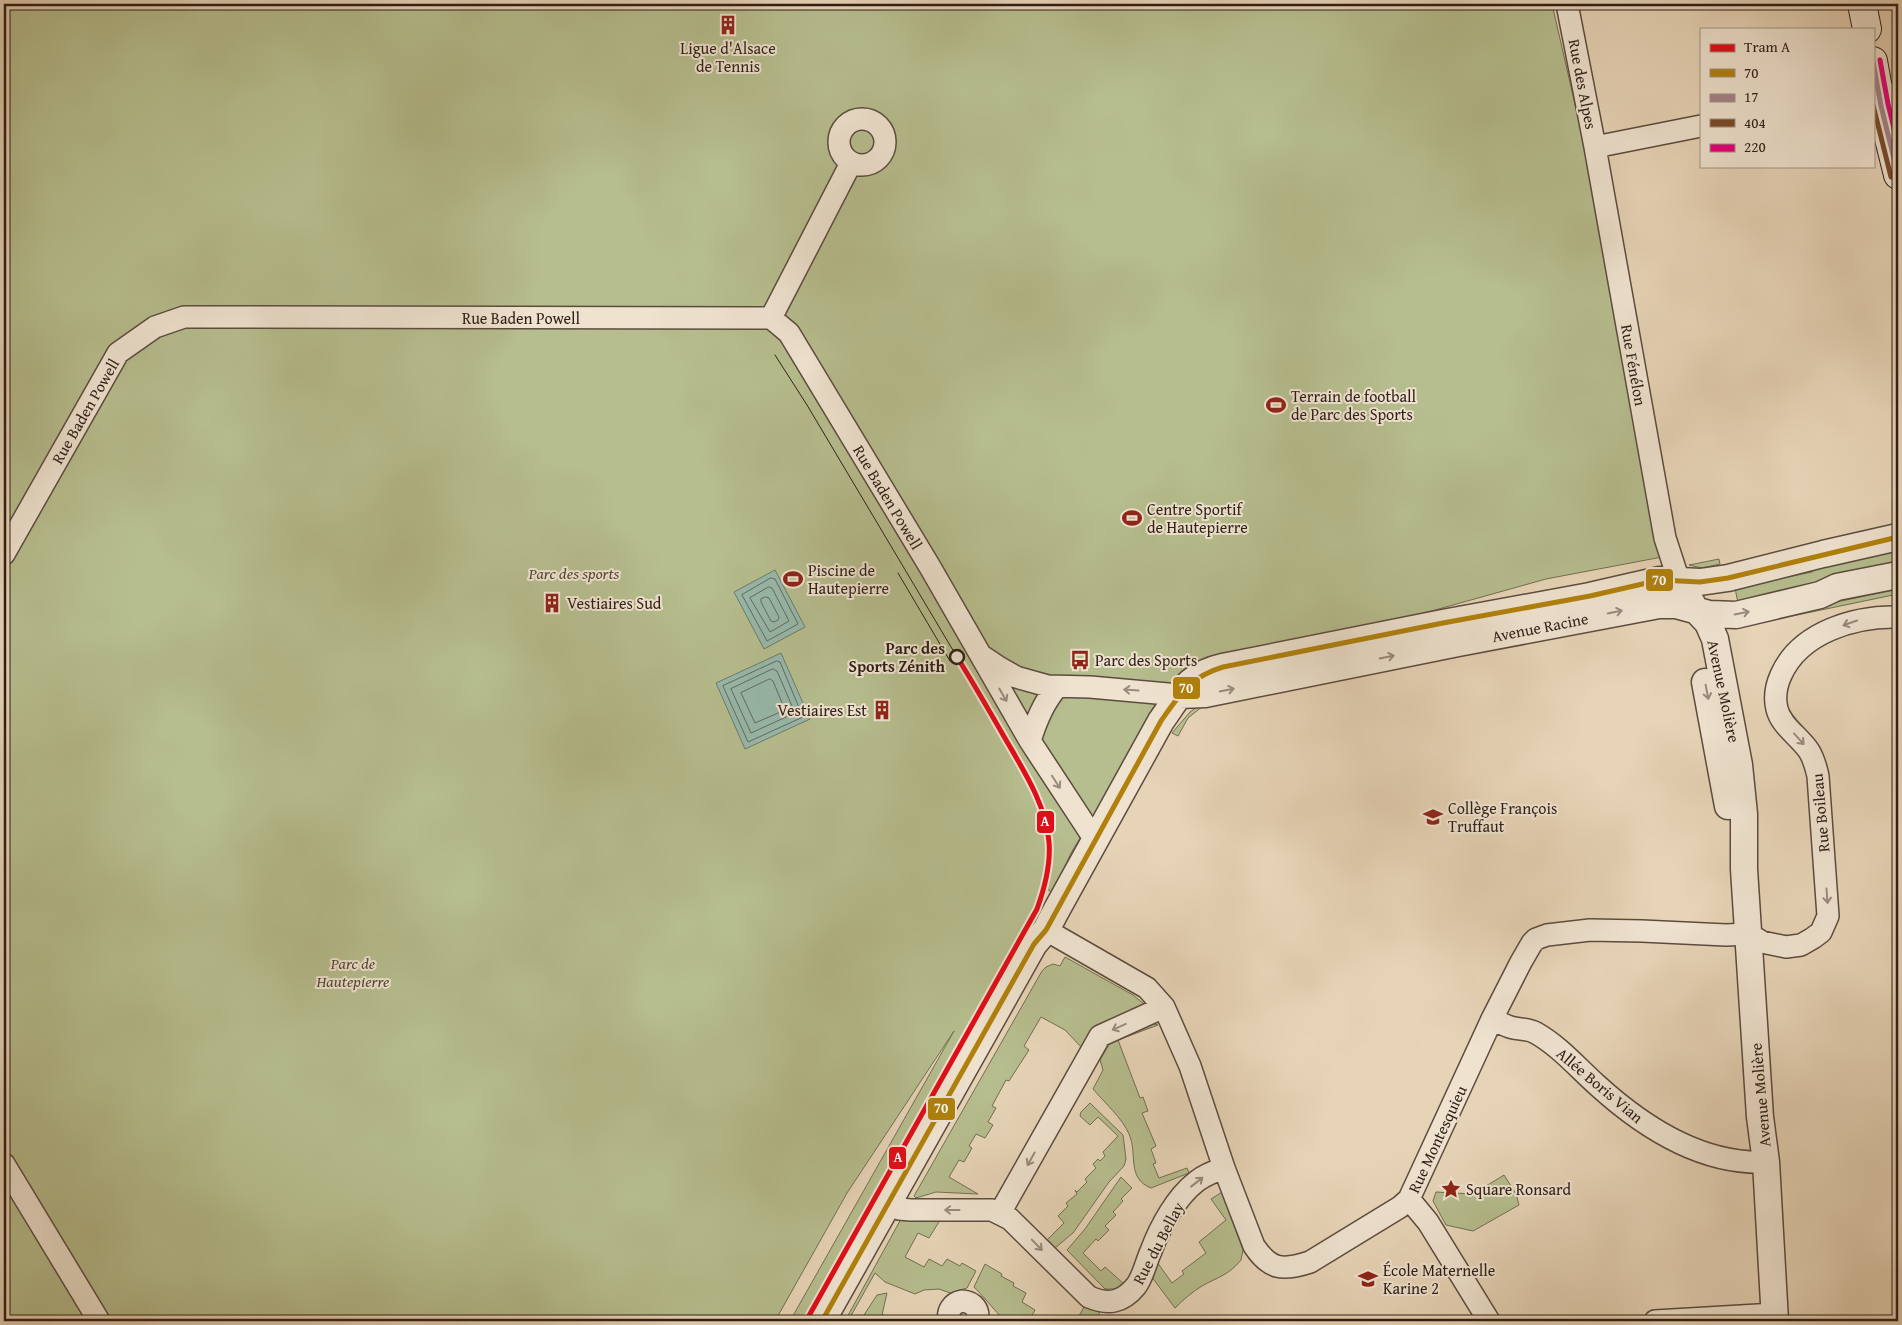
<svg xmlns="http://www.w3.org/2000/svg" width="1902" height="1325" font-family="'Gentium Book Plus',serif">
	<rect width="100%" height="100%" fill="#e7d4b7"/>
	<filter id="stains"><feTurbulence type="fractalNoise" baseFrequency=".004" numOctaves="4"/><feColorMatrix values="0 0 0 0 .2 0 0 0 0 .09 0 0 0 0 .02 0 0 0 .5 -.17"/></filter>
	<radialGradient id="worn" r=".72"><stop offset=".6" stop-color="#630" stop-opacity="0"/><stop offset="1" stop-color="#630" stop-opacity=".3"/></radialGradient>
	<path fill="#b6bd8e" stroke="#726e52" d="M 4,4 L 1210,4 L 1216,7 L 1217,4 L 1552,4 L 1585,148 L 1662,557 L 1546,579 L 1174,683 L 1071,853 L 1053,893 L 1047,889 L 1036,907 L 1044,911 L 810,1321 L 790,1321 L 954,1031 L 847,1193 L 775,1321 L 4,1321 Z
		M 1898,547 L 1898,562 L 1833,575 L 1818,587 L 1738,603 L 1735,588 L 1812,572 L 1829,560 Z
		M 1719,559 L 1720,564 L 1702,568 L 1689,565 Z
		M 1898,589 L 1898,594 L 1744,626 L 1742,622 Z
		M 1201,704 L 1203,706 L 1188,718 L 1178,736 L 1172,733 L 1190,712 Z
		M 1065,957 L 1133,995 L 1148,1007 L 1083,1049 L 1065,1030 L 1041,1017 L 1024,1046 L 1029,1050 L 1009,1081 L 1006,1080 L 992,1106 L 996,1108 L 988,1122 L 993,1125 L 985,1138 L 976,1134 L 969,1146 L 972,1148 L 964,1162 L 959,1160 L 949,1177 L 978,1194 L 936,1192 L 916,1198 L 914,1196 L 1042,971 L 1046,967 L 1053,964 L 1060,966 Z
		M 1154,1024 L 1158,1025 L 1118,1040 L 1140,1098 L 1143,1097 L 1148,1111 L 1142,1113 L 1156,1146 L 1151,1149 L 1156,1163 L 1153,1164 L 1159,1178 L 1187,1168 L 1189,1173 L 1151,1188 C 1126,1178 1138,1154 1129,1134 C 1123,1119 1104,1102 1093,1089 L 1103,1070 L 1100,1060 L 1110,1043 L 1145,1026 Z
		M 1090,1103 L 1123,1135 L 1126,1159 L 1124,1166 L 1109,1182 L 1073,1233 L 1055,1248 L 1047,1240 L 1064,1223 L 1058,1216 L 1068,1206 L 1066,1203 L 1077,1194 L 1075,1190 L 1077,1192 L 1087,1182 L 1085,1179 L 1096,1168 L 1093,1164 L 1098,1159 L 1100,1161 L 1105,1156 L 1103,1152 L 1118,1136 L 1098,1117 L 1090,1125 L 1080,1116 L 1081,1112 Z
		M 1504,1175 L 1516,1194 L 1519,1205 L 1473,1231 L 1446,1225 L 1433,1201 L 1436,1192 L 1473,1194 Z
		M 1121,1177 L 1132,1188 L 1121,1199 L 1123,1201 L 1113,1212 L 1116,1215 L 1105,1226 L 1109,1230 L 1098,1241 L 1096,1239 L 1083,1253 L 1101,1271 L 1105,1267 L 1124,1284 L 1116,1289 L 1105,1289 L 1067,1250 L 1085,1229 Z
		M 1222,1192 L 1243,1250 L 1241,1260 C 1229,1275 1218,1277 1202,1286 C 1192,1292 1183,1300 1175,1308 L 1151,1276 L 1157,1262 L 1172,1283 L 1184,1274 L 1182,1271 L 1206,1253 L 1199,1242 L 1226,1220 L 1211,1199 Z
		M 942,1217 L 929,1238 L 918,1233 L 905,1257 L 924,1267 L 929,1259 L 942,1266 L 947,1259 L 960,1266 L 962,1263 L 976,1271 L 967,1288 L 950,1293 L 939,1289 L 924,1290 L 915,1294 L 885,1282 L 875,1273 L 848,1321 L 845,1321 L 901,1219 L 904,1221 L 915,1218 Z
		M 985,1264 L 1002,1274 L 1001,1276 L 1014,1283 L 1013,1286 L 1026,1293 L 1022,1302 L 1035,1310 L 1031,1317 L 1038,1321 L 1005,1321 C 994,1310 985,1298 974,1287 Z
		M 887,1293 L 882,1315 L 893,1318 L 892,1321 L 860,1321 L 877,1295 Z
		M 1087,1302 L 1101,1309 L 1096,1321 L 1076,1321 Z"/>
	<path fill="#97b8aa" stroke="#6d7a6f" d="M 775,570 L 805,627 L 764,649 L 734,592 Z
		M 781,653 L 810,719 L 745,749 L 716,683 Z"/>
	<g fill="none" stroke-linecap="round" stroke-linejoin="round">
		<path stroke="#626b60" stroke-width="1" d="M 771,578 L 775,579 L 798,624 L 767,641 L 742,595 Z
			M 769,587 L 772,588 L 789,621 L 770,632 L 750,598 Z
			M 766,597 L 769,598 L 779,617 L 778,620 L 774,622 L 771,621 L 761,602 L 761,599 Z
			M 777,661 L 780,662 L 803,717 L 748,742 L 723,686 Z
			M 773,669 L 777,671 L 795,713 L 751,733 L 731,689 Z
			M 770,679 L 773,681 L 785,710 L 755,723 L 741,693 Z"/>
		<defs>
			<path id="minor" d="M 1567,4 L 1595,147 L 1665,538 L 1679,581
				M 1873,94 L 1898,94
				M839 142a23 23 0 1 1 46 0a23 23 0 1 1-46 0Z
				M 1595,147 L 1701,126
				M 771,318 L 851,163
				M 4,554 L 118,353 L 155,327 L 184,317 L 771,318 L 789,333 L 930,567 L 1030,741 L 1095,840
				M 982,656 L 1000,668 L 1016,677 L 1048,686 L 1090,687 L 1179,695
				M 1030,741 C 1036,721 1043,703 1057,687
				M 1046,930 L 1147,988 L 1164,1007 L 1190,1066 L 1224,1168 L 1254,1246 C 1270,1270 1283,1271 1310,1262 L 1400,1207 L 1409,1199 L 1492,1019 L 1521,962 L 1532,943 L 1536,939 L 1547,935 L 1590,930 L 1642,931 L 1726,935 L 1749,934 L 1762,942 L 1786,947 L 1801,945 L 1813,938 L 1821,932 L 1828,916 L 1818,776 C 1816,767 1814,759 1809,751 C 1800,737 1781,726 1777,709 C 1774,697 1776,686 1781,675 C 1800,632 1855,616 1898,617
				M 1492,1019 C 1498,1022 1504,1025 1510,1027 C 1519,1030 1527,1028 1536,1033 C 1559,1046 1577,1067 1597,1085 C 1642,1126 1702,1165 1766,1162
				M 4,1164 L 99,1321
				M 1409,1199 L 1428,1222 L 1489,1321
				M 888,1204 L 899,1209 L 911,1210 L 992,1210 L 1010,1219 L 1089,1297 C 1108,1305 1122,1303 1136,1286 C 1143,1277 1146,1262 1151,1251 C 1160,1227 1176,1197 1197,1181 C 1205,1175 1215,1171 1224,1168
				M 1000,1213 L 1100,1036 L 1164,1007
				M 949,1321 C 947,1311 952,1303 962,1301 C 974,1302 980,1310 977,1321
				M 1655,1321 L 1775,1314"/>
			<path id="tertiary" d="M 1679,581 L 1695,609 L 1708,623 L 1715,639 L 1739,765 L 1744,814 L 1744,869 L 1760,1117 L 1766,1162 L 1775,1321
				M 1705,682 L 1728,806
				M 1179,695 L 1205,694 L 1458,643 L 1659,605 L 1676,605 L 1709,614 L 1736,615 L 1820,595 L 1837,587 L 1898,575
				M 822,1321 L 1034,944 L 1046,930 L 1056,911 L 1161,721 C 1181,693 1187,675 1223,667 L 1443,623 L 1590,596 L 1660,580 L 1700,582 L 1728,578 L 1823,554 L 1898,537"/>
			<path id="secondary" d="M 1862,4 L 1867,29
				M 1873,61 L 1881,106 L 1898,175"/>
		</defs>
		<use href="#minor" stroke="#5c4c3f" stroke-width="24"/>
		<use href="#tertiary" stroke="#5c4c3f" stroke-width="29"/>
		<use href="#secondary" stroke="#2e1e17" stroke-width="30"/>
		<use href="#minor" stroke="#efe3d0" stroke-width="21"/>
		<use href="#tertiary" stroke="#efe3d0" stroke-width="26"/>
		<use href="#secondary" stroke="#efe3d0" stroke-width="28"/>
		<path stroke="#2e1e17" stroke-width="1" d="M 775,355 L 807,405 L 957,657
			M 898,573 L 950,661"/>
		<defs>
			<path id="bus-1" d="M 822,1321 L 1034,944 L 1046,930 L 1161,721 C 1180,694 1190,677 1223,667 L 1443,623 L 1590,596 L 1660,580 L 1700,582 L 1728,578 L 1898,537"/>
			<path id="bus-2" d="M 1873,62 L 1881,106 L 1898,175"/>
			<path id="bus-3" d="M 1873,105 L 1891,177"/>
			<path id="bus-4" d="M 1880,60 L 1888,104 L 1898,145"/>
		</defs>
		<use href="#bus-1" stroke="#efe3d0" stroke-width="9"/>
		<use href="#bus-2" stroke="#efe3d0" stroke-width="9"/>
		<use href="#bus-3" stroke="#efe3d0" stroke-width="9"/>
		<use href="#bus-4" stroke="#efe3d0" stroke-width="9"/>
		<use href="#bus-1" stroke="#b1810b" stroke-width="5"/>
		<use href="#bus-2" stroke="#a4838d" stroke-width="5"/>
		<use href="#bus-3" stroke="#7a4b2a" stroke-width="5"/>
		<use href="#bus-4" stroke="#e5007d" stroke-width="5"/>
		<defs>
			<path id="tram-1" d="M 806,1321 L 1037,909 C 1045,887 1051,865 1049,842 C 1046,805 1024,771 1006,740 C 990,712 974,684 957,657"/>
		</defs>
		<use href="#tram-1" stroke="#efe3d0" stroke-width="9"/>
		<use href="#tram-1" stroke="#e10d19" stroke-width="5"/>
	</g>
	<defs><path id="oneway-shaft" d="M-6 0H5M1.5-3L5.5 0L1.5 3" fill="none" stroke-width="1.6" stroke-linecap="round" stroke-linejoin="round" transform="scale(1.25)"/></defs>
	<g stroke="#988a7d">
		<use href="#oneway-shaft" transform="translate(1615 612) rotate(-11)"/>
		<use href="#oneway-shaft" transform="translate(1742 613) rotate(-12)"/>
		<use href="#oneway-shaft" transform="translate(1850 623) rotate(161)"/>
		<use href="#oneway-shaft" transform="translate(1387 657) rotate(-11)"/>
		<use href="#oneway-shaft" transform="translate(1131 690) rotate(-176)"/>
		<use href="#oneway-shaft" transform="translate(1227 690) rotate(-11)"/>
		<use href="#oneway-shaft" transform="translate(1707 692) rotate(79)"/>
		<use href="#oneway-shaft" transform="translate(1003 695) rotate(60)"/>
		<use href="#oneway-shaft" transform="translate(1799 739) rotate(48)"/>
		<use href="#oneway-shaft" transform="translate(1056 782) rotate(57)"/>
		<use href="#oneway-shaft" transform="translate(1827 896) rotate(86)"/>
		<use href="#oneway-shaft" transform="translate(1119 1027) rotate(156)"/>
		<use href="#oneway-shaft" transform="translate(1031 1159) rotate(119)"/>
		<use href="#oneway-shaft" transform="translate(1197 1182) rotate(-38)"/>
		<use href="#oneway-shaft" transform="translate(952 1210) rotate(-180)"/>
		<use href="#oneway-shaft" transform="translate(1037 1245) rotate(46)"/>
	</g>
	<defs>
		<symbol id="building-bare" viewBox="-9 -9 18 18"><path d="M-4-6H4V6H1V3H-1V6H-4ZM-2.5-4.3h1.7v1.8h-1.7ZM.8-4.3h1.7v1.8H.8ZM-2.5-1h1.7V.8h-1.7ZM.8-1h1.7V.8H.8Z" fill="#8f2418" stroke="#efe3d0" stroke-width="2.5" paint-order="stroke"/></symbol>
		<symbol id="stadium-bare" viewBox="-9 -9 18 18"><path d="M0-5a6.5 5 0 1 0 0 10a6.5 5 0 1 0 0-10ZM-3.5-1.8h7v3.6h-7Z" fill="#8f2418" stroke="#efe3d0" stroke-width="2.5" paint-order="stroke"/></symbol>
		<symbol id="bus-bare" viewBox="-9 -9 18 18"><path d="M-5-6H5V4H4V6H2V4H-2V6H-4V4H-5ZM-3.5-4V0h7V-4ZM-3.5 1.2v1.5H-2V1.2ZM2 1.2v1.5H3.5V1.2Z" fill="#8f2418" stroke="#efe3d0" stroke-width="2.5" paint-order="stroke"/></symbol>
		<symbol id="school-bare" viewBox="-9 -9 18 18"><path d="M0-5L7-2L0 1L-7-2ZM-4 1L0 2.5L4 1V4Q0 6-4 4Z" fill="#8f2418" stroke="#efe3d0" stroke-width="2.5" paint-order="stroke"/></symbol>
		<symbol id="sight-bare" viewBox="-9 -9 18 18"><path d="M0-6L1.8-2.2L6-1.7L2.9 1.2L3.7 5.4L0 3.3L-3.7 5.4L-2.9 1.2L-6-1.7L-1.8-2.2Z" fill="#8f2418" stroke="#efe3d0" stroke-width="2.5" paint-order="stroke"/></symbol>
	</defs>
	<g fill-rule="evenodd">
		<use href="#building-bare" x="714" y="11" width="28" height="28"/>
		<use href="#stadium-bare" x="1262" y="391" width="28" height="28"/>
		<use href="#stadium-bare" x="1118" y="504" width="28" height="28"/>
		<use href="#stadium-bare" x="779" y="565" width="28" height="28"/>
		<use href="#building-bare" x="538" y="589" width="28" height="28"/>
		<use href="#bus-bare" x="1066" y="646" width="28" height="28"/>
		<use href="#building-bare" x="868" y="696" width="28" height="28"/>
		<use href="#school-bare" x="1419" y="803" width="28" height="28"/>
		<use href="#sight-bare" x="1437" y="1175" width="28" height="28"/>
		<use href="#school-bare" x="1354" y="1265" width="28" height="28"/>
	</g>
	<circle fill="#efe3d0" stroke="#2e1e17" stroke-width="2.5" cx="957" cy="657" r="7"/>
	<g text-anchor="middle" stroke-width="4" stroke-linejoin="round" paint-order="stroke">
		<g font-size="16" fill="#2e1e17" stroke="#efe3d0" text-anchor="start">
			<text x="728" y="54" text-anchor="middle">Ligue d'Alsace<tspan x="728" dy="18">de Tennis</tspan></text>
			<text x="1291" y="402">Terrain de football<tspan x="1291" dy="18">de Parc des Sports</tspan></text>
			<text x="1147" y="515">Centre Sportif<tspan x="1147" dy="18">de Hautepierre</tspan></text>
			<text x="808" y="576">Piscine de<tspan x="808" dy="18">Hautepierre</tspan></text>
			<text x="567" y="609">Vestiaires Sud</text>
			<text x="1095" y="666">Parc des Sports</text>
			<text x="867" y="716" text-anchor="end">Vestiaires Est</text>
			<text x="1448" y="814">Collège François<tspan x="1448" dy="18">Truffaut</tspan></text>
			<text x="1466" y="1195">Square Ronsard</text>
			<text x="1383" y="1276">École Maternelle<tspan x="1383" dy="18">Karine 2</tspan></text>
		</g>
		<g font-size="16" fill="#2e1e17" stroke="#efe3d0">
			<text transform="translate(1583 84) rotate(79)" y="6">Rue des Alpes</text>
			<text x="521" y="324">Rue Baden Powell</text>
			<text transform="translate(1634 365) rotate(80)" y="6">Rue Fénélon</text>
			<text transform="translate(85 411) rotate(-60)" y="6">Rue Baden Powell</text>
			<text transform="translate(888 497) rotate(59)" y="6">Rue Baden Powell</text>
			<text transform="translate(1540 627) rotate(-11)" y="6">Avenue Racine</text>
			<text transform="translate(1724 691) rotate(78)" y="6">Avenue Molière</text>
			<text transform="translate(1820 813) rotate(-95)" y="6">Rue Boileau</text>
			<text transform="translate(1600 1085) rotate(40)" y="6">Allée Boris Vian</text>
			<text transform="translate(1760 1095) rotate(-95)" y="6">Avenue Molière</text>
			<text transform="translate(1437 1139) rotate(-65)" y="6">Rue Montesquieu</text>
			<text transform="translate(1158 1243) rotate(-62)" y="6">Rue du Bellay</text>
		</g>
		<g font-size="16" font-style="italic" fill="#504635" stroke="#efe3d0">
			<text x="574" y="579">Parc des sports</text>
			<text x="353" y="969">Parc de<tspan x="353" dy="18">Hautepierre</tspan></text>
		</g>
		<g font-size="16" font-weight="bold" fill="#2e1e17" stroke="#efe3d0" text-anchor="end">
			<text x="945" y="654">Parc des<tspan x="945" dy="18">Sports Zénith</tspan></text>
		</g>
	</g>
	<g stroke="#efe3d0" stroke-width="2">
		<rect x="1645" y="568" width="29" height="24" rx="5" fill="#b1810b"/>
		<rect x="1172" y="676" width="29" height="24" rx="5" fill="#b1810b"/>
		<rect x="1036" y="810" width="19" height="24" rx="5" fill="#e10d19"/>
		<rect x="927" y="1097" width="29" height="24" rx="5" fill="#b1810b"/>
		<rect x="888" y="1146" width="19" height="24" rx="5" fill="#e10d19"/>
	</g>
	<g font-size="14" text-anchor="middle" font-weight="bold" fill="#fff">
		<text x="1659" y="585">70</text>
		<text x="1186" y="693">70</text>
		<text x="1045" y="826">A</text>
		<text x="941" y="1113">70</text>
		<text x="898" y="1162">A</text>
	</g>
	<rect width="1902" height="1325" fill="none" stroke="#e7d4b7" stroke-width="20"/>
	<rect x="5" y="5" width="1892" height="1315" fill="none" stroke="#2e1e17" stroke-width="2.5"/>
	<rect x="10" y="10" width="1882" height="1305" fill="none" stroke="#2e1e17"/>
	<rect x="1700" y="28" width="175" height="140" fill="#efe3d0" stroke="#a29486"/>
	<rect x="1710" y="44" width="25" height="8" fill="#e10d19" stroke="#a29486"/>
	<text x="1744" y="52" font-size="15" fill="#2e1e17">Tram A</text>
	<rect x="1710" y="69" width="25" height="8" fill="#b1810b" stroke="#a29486"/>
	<text x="1744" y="78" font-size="15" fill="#2e1e17">70</text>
	<rect x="1710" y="94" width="25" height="8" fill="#a4838d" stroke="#a29486"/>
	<text x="1744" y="102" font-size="15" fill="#2e1e17">17</text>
	<rect x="1710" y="119" width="25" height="8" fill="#7a4b2a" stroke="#a29486"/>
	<text x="1744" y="128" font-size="15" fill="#2e1e17">404</text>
	<rect x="1710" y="144" width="25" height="8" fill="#e5007d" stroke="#a29486"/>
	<text x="1744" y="152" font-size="15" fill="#2e1e17">220</text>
	<rect width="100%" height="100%" filter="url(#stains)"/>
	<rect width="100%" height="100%" fill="url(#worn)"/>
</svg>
